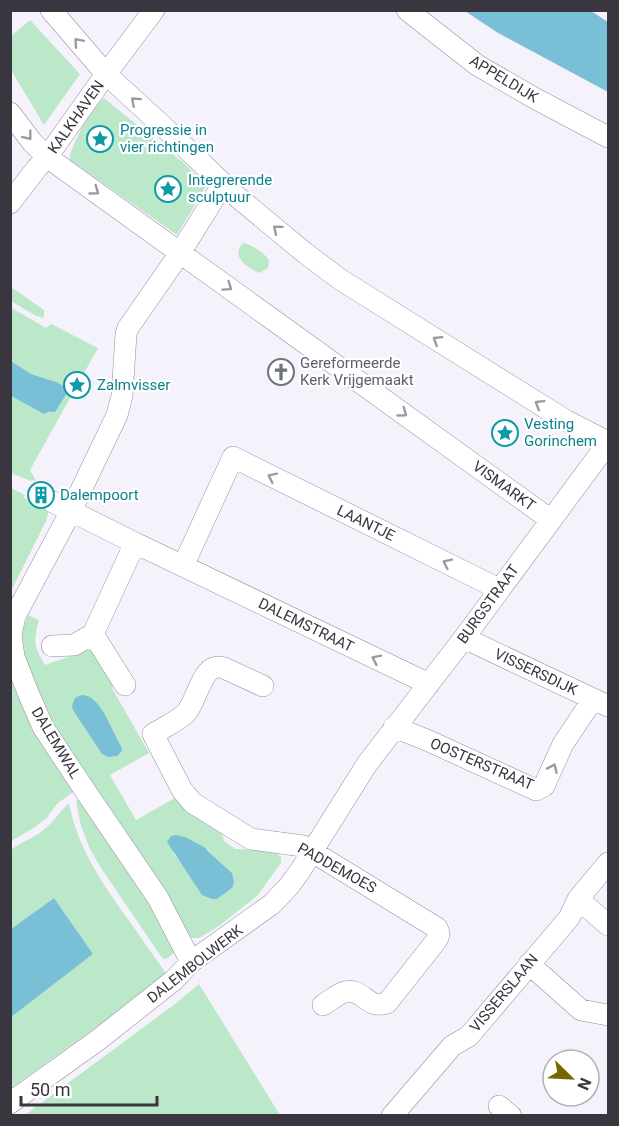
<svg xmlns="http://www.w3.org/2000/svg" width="619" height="1126" font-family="Roboto,sans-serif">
	<rect width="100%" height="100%" fill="#f6f2fc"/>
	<path fill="#bbe8c9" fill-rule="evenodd" d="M 30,20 L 80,74 L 44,125 L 11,70 L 11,36 Z
		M 104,98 L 185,164 L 206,186 L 177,235 L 70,160 L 70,154 C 78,135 88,111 104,98 Z
		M 243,243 C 254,246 262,251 269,260 L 268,268 L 259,273 C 247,267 230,257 243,243 Z
		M 11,287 L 44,310 L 44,318 L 36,316 L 11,301 Z
		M 10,307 L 46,328 L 51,324 L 98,348 L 30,470 L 36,481 L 33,480 L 31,481 L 11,473 L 11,396 L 43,413 L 55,412 L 56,382 L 31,374 L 11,361 Z
		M 11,488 L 25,495 L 24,498 L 49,510 L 46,521 L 11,591 Z
		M 28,615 L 39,620 C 33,642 34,646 45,665 L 88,650 L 99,652 L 115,677 L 112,688 L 149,753 L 110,775 L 136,820 L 175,798 L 184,808 L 222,833 L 224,841 L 235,849 L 272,850 L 281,857 L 281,863 L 257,896 L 219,926 L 199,938 L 189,938 C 160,894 131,849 102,804 C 71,757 35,707 23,651 C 20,638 23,627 28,615 ZM 208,850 L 211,854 L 232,873 L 232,888 L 214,899 L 186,869 L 173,853 Z
		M 10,676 L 15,690 L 40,742 L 73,792 L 57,804 L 46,819 L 32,829 L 11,841 Z
		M 80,798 L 152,904 L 174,953 L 166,959 L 162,958 L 101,868 L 90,849 L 81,826 L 76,801 Z
		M 69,803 C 77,846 100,880 125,915 C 139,935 153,955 168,976 L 11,1088 L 10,1017 L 93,954 L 54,898 L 11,929 L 11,850 C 23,841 37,837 48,826 C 56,819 61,810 69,803 Z
		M 199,984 L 280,1115 L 25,1115 L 175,1004 Z"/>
	<path fill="#79bfd6" d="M 465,11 L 591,11 L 608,22 L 608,92 L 498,33 Z
		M 11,361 L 31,374 L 56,382 L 67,388 L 67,393 L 55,412 L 48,412 L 44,414 L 11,396 Z
		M 82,695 C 101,695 112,732 121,746 L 122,751 L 117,756 L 108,757 L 102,754 L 73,710 L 72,706 L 75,698 Z
		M 176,835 L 185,837 L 204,847 L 211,854 L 232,873 L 234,882 L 232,888 L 217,899 L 212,899 L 202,895 L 167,842 L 171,836 Z
		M 54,898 L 93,954 L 11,1017 L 11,929 Z"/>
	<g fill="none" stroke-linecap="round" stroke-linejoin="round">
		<defs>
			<path id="minor" d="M 51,10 L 106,74 L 168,131 L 235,195 L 305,253 L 341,280 L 565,420 L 608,442
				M 407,10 L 477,65 L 536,99 L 608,137
				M 10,113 L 32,142 L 47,157 L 551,520
				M 10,203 L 37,168 L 47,157 L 106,74 L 154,10
				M 135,543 L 429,684
				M 183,566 L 233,457 L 499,589
				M 93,634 L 125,685
				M 464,638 L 608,706
				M 52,646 L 74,645 L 93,634 L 135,543 L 53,502
				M 263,686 L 224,668 C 201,660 198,702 185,714 C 176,722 163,728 153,734 L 182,790 L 193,803 L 251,839 L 303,846 L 437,928 C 440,933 439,937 436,941 L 387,1003 C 366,1010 363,987 345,992 C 337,994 330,1001 323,1005
				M 394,727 L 429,741 L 536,790 L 544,786 L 563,744 L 593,699
				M 578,899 L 608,925
				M 191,962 L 158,898 L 86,792 L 43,727 L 29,695 L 14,657 L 11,635 L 15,616 L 71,511 L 117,415 L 122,396 L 126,334 L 128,328 L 180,253 L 223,184
				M 529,964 L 581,1010 L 608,1015
				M 10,1103 L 98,1040 L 174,980 L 191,962 L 272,904 L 289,886 L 300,871 L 367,764 L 464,638 L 608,443
				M 499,1106 L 511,1116
				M 392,1116 L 452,1046 L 469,1036 L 569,918 L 578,899 L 608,863"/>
		</defs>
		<use href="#minor" stroke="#968ca4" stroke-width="22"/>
		<use href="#minor" stroke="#fff" stroke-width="21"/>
	</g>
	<defs><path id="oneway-chevron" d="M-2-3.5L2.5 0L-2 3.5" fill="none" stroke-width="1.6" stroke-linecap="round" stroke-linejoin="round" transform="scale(1.5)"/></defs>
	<g stroke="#9c9aa0">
		<use href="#oneway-chevron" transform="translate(78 42) rotate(-131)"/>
		<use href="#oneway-chevron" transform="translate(135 101) rotate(-138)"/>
		<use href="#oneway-chevron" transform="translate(28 136) rotate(52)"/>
		<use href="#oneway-chevron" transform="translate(95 191) rotate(36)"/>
		<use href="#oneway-chevron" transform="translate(277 229) rotate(-140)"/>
		<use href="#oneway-chevron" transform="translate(228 287) rotate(35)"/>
		<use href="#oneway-chevron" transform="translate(437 340) rotate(-148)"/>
		<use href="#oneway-chevron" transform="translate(539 404) rotate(-148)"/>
		<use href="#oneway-chevron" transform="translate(403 413) rotate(36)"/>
		<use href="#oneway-chevron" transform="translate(272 477) rotate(-154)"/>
		<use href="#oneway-chevron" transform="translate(447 563) rotate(-154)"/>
		<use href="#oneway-chevron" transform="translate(376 659) rotate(-154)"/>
		<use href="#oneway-chevron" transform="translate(553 768) rotate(-66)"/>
	</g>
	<defs>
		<symbol id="sight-ring" viewBox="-11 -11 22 22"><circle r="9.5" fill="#fff" stroke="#0f9aa8" stroke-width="1.5"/><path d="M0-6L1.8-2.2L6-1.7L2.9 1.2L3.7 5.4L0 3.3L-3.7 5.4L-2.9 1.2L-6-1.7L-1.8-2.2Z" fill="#0f9aa8"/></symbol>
		<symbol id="church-ring" viewBox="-11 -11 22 22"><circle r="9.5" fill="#fff" stroke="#6b7280" stroke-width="1.5"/><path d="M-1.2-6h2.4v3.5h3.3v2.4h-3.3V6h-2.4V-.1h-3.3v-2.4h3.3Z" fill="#6b7280"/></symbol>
		<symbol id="building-ring" viewBox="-11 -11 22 22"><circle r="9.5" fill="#fff" stroke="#0f9aa8" stroke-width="1.5"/><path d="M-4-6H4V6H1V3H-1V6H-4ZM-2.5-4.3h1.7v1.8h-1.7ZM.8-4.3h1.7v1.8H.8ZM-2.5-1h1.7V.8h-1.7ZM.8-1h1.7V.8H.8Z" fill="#0f9aa8"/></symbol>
	</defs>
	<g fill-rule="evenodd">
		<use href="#sight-ring" x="85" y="124" width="30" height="30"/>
		<use href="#sight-ring" x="153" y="174" width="30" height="30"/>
		<use href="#church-ring" x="266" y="357" width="30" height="30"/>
		<use href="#sight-ring" x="62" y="370" width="30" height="30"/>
		<use href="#sight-ring" x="490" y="418" width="30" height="30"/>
		<use href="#building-ring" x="26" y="480" width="30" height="30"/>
	</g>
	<g text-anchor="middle" stroke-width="4.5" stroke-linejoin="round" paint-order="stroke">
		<g font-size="15" fill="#3a3640" stroke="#fff">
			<text transform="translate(504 79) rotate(31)" y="5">APPELDIJK</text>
			<text transform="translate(76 117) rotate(-55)" y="5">KALKHAVEN</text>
			<text transform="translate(504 486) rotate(36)" y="5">VISMARKT</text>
			<text transform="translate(366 523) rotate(26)" y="5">LAANTJE</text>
			<text transform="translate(488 604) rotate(-54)" y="5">BURGSTRAAT</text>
			<text transform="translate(306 625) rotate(26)" y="5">DALEMSTRAAT</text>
			<text transform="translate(536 672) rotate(25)" y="5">VISSERSDIJK</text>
			<text transform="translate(56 743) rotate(59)" y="5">DALEMWAL</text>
			<text transform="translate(482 764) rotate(23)" y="5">OOSTERSTRAAT</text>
			<text transform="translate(337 868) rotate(29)" y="5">PADDEMOES</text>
			<text transform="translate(195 964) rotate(-38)" y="5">DALEMBOLWERK</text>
			<text transform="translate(504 993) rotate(-50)" y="5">VISSERSLAAN</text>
		</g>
		<g font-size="15" fill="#0d838f" stroke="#fff" text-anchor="start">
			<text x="120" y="135">Progressie in<tspan x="120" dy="17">vier richtingen</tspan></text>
			<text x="188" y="185">Integrerende<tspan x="188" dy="17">sculptuur</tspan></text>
			<text x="97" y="390">Zalmvisser</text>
			<text x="524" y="429">Vesting<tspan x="524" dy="17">Gorinchem</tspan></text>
			<text x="60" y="500">Dalempoort</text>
		</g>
		<g font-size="15" fill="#5b616d" stroke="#fff" text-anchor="start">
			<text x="300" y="368">Gereformeerde<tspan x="300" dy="17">Kerk Vrijgemaakt</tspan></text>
		</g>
	</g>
	<rect width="619" height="1126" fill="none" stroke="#3a3640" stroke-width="24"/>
	<g transform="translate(571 1078) rotate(114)"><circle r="28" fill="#ffffff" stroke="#b0afb3" stroke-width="1.5"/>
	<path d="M0-4.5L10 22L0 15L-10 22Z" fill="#746900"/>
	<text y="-9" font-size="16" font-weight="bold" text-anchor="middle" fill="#3a3640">N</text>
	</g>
	<path d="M21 1096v9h136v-9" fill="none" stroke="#3a3640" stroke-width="3"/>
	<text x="30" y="1096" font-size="18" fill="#3a3640" stroke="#ffffff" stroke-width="4.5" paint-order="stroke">50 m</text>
</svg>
